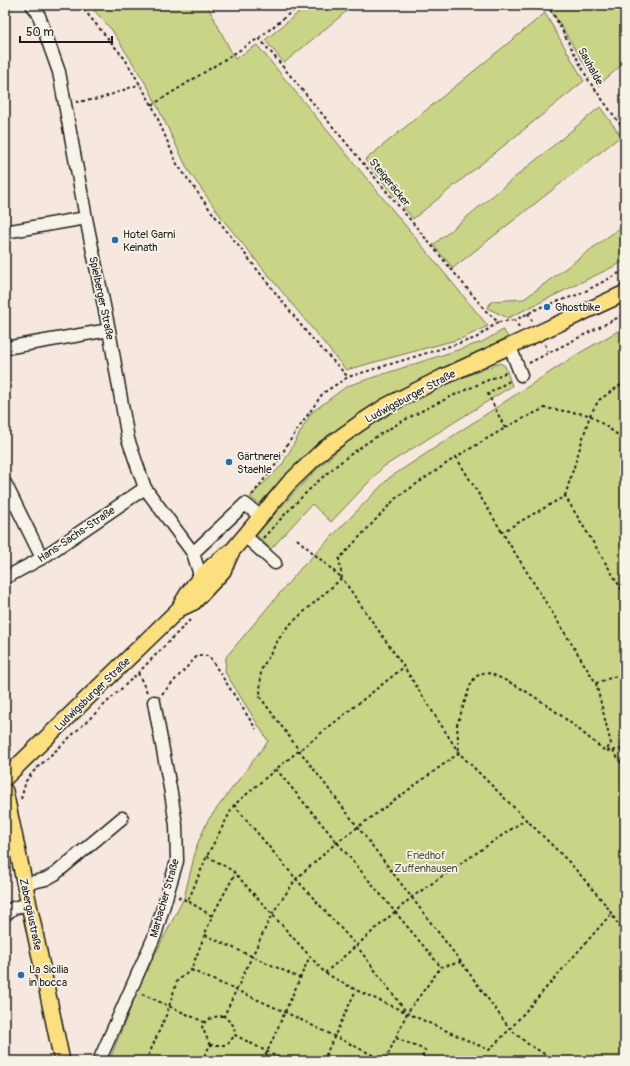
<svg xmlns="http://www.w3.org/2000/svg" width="630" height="1066" font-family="Pangolin,sans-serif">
	<rect width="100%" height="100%" fill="#f7e8df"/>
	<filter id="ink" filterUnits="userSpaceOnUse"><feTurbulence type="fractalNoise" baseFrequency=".025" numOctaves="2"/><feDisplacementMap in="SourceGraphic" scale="8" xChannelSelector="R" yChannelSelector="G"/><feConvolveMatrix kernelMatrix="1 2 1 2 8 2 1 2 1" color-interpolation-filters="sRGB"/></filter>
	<g filter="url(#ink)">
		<path fill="#c9d487" stroke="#727852" d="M 89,5 L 207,5 L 235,59 L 257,45 L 488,326 L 463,338 L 346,370 L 224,221 L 188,170 L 149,89 L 112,30 Z
			M 308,5 L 354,5 L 284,63 L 265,40 Z
			M 548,5 L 625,5 L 625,62 L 598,86 Z
			M 545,13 L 584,81 L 413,219 L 365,160 Z
			M 600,107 L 621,136 L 453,268 L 433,245 Z
			M 625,224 L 625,261 L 508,318 L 487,308 L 492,301 L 524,299 Z
			M 625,327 L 625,1061 L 109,1061 L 141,982 L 184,898 L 197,845 L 208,820 L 268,741 L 225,672 L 226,657 L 301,568 L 389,478 L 576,355 Z
			M 503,330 L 508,337 L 371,406 L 320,445 L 282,479 L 259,504 L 250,497 L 282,465 L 311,413 L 347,386 L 482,342 Z
			M 500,363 L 505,366 L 512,386 L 383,467 L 331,522 L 312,504 L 271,549 L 256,535 C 290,497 323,459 364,429 C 404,399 454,381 500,363 Z"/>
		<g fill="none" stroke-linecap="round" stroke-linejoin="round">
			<defs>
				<path id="minor" d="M 32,5 L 38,13 L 59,72 L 86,218 L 109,330 L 128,439 L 145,488 L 193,553 L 199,572 L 199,579
					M 5,232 L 86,218
					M 510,347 L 521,375
					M 5,348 L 109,330
					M 5,483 L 42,558
					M 245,536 L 275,563
					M 193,553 L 245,504 L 260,516
					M 5,578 L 42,558 L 145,488
					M 25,884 L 46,879 L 55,874 L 122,818
					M 5,915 L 13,908 L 29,904
					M 99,1061 L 155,935 L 177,861 L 176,825 L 171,793 L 154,702"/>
				<path id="major" d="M 179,609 L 194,602 L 223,571 L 232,551 L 288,484 L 324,449 L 360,423 L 386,406 L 443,377 L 625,293
					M 5,778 L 179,609 C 190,585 210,566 231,551
					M 5,791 L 62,1061"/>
			</defs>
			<use href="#minor" stroke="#1c1c1c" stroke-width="15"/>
			<use href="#major" stroke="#1c1c1c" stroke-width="18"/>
			<path stroke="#1c1c1c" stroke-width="2" stroke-dasharray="3 3" stroke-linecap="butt" d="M 80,5 L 125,59 L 152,105 L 177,164 L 211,211 L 308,334 L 348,377
				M 547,5 L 556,19 L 589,81 L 625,131
				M 259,38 L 486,311 L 498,322 L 515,320
				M 76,102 L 99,99 L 140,84
				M 152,105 L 259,38 L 300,5
				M 528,313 L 532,321
				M 519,327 L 515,320 L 541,307 L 580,294 L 625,270
				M 545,344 L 548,352
				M 529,363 L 625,314
				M 505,428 L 488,394 L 511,380
				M 625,444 L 618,435 L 590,415 L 545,408 L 512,424 L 456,457 L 396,498 L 339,559 L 342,578 L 404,667 L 459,753 L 571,864 L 606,905 L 621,929 L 625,941
				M 456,457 L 502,532
				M 252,495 L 277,463 L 287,445 L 323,393 L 348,377 L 476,338 L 498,322
				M 565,496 L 590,415 L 599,400 L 625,382
				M 263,538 C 287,512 310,487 337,465 C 387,424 448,397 507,372
				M 297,539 L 342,578 L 288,626 L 278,640 L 261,670 L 260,697 L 299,750 L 461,962 L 510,1029 L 528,1044 L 556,1061
				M 625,595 L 565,496 L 502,532 L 596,683 L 625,673
				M 138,673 L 147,692
				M 596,683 L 611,744 L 606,750
				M 162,694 L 198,655 L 209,656 L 256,729
				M 613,750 L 625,770
				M 5,754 L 10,749 L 13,752
				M 276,769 L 441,967
				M 21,799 L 26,781 L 33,772 L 138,673 L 190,620
				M 234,805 L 296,879 L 356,945 L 407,1013 L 489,1050 L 510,1029 L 611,914
				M 207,856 L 233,871 L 325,973 L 356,990 L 405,1012
				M 178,897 L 188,901
				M 212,916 L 235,874
				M 205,935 L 300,978
				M 191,970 L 285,1012 L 385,1061 L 407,1013 L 441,967 L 461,962
				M 325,973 L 412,897 L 526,819
				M 142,994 L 204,1022
				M 396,1038 L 425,1050 L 421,1061
				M 210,1045 L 227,1045 L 235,1035
				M 146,1061 L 167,1013 L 177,981 L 191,970 L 212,916 L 188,901 L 207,856 L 234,805 L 276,769 L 404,667
				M 202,1061 L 210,1045 L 202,1027 C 206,1018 215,1016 224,1016
				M 263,1061 L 310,956
				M 285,1061 L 235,1035 L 234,1026 L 224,1016 L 272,914 L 296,879 L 336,843 L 459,753 L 457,725 L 470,686 L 475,677 L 485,672 C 528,686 571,723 605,751 L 625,749
				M 323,1061 L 356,990"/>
			<use href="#minor" stroke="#f7f3e8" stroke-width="12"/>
			<use href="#major" stroke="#fce080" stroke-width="15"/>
		</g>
	</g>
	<g fill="#1f6fb2" stroke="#f7f3e8" stroke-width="1.5">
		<circle cx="115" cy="240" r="4"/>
		<circle cx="547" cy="307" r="4"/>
		<circle cx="229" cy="462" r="4"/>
		<circle cx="21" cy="975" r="4"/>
	</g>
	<g text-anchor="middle" stroke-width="3.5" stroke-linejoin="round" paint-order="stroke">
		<g font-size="11" fill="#1c1c1c" stroke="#f7f3e8">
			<text transform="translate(591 66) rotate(61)" y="4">Sauhalde</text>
			<text transform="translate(390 182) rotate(51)" y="4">Steigeräcker</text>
			<text transform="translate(102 298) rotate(78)" y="4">Spielberger Straße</text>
			<text transform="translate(410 396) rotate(-28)" y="4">Ludwigsburger Straße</text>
			<text transform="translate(76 534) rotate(-34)" y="4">Hans-Sachs-Straße</text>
			<text transform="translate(92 694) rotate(-44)" y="4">Ludwigsburger Straße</text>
			<text transform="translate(164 898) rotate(-74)" y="4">Marbacher Straße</text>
			<text transform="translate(31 914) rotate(78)" y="4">Zabergäustraße</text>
		</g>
		<g font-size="11" fill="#1c1c1c" stroke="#f7f3e8" text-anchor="start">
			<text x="123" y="238">Hotel Garni<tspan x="123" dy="13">Keinath</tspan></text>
			<text x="555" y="311">Ghostbike</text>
			<text x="237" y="460">Gärtnerei<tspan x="237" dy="13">Staehle</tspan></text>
			<text x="29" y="973">La Sicilia<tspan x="29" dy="13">in bocca</tspan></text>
		</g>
		<g font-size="11" fill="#50533c" stroke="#f7f3e8">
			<text x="426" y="859">Friedhof<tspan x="426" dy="13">Zuffenhausen</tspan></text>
		</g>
	</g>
	<rect width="630" height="1066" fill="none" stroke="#f7f3e8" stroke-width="20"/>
	<rect x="10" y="10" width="610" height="1046" fill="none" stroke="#1c1c1c" stroke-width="1.5" filter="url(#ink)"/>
	<path d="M20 36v6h92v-6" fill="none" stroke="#1c1c1c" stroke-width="2"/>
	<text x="26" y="36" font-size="12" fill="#1c1c1c" stroke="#f7f3e8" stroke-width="3" paint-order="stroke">50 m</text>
</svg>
